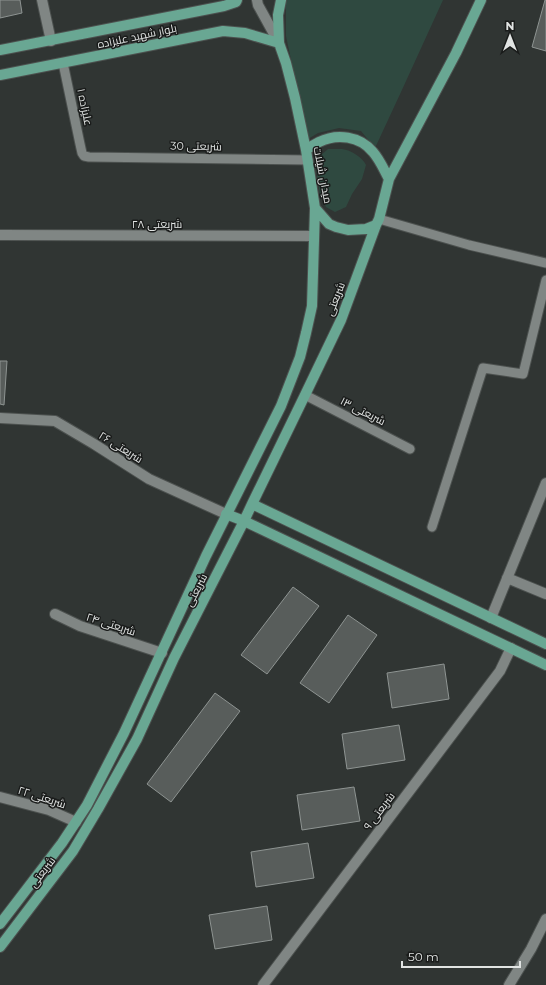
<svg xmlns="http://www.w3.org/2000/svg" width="546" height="985" font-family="Montserrat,Cairo,sans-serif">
	<rect width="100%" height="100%" fill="#303533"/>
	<path fill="#2f4940" d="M 286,0 L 443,0 L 401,92 L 375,148 L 361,131 L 339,128 L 318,133 L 308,139 L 286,36 Z
		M 328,149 C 332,149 337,149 342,149 C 351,150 362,157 366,165 L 362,179 L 352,194 L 346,207 L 335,212 L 326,207 L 320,194 L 316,168 L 319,157 Z"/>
	<path fill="#585d5b" stroke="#8e9492" d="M 0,0 L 20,0 L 22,13 L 0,18 Z
		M 545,0 L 546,0 L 546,51 L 532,47 Z
		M 0,361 L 7,361 L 4,405 L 0,404 Z
		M 293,587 L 319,606 L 267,674 L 241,655 Z
		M 348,615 L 377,635 L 329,703 L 300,683 Z
		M 444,664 L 449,699 L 392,708 L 387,673 Z
		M 215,693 L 240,711 L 171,802 L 147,784 Z
		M 399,725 L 405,760 L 347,769 L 342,734 Z
		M 354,787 L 360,821 L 302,830 L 297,795 Z
		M 308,843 L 314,878 L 256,887 L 251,852 Z
		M 267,906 L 272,940 L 215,949 L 209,915 Z"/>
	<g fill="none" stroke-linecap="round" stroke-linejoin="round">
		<defs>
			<path id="lane" d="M 63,63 L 80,144 L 82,153 L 84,156 L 89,157 L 308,160
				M 379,219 L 469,245 L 546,263
				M 305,395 L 410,449
				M 432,527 L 483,368 L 523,374 L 546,280"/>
			<path id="street" d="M 42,0 L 51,41
				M 0,235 L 313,236
				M 0,418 L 55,421 L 94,444 L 149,479 L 226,514
				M 507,578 L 546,594
				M 55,614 L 80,626 L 162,653
				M 491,618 L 546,483
				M 0,797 L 49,810 L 76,822
				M 263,985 L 500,671 L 511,648"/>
			<path id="secondary" d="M 257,0 L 258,5 L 279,43
				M 509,985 L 531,949 L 546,919"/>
			<path id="primary" d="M 281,0 L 278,15 L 279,43 L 286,63 L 295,98 L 306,150 L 315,208 L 329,224 L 336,227 L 348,230 L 366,229 L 376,225 L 379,219 L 389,179 L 456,53 L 481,0
				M 0,50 L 224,6 L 236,2 L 237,0
				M 0,75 L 223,31 L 245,33 L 279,43
				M 306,150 C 310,147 315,144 319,142 C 337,133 360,136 373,152 C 380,160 384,170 389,179
				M 252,504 L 546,644
				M 226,514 L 244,521 L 546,665
				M 0,924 L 62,843 L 87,805 L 124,733 L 206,556 L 281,406 L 300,357 L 306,333 L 312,306 L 315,208
				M 0,947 L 73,851 L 98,809 L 137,739 L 174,658 L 244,521 L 252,504 L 305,395 L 341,320 L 376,225"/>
		</defs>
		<use href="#lane" stroke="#4c514f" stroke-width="11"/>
		<use href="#street" stroke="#4c514f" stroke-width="12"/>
		<use href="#secondary" stroke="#4c514f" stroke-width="12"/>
		<use href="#primary" stroke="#4c514f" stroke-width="12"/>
		<use href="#lane" stroke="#808684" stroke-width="9"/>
		<use href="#street" stroke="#808684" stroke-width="10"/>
		<use href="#secondary" stroke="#808684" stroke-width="10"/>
		<use href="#primary" stroke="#69a793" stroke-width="10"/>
	</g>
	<g text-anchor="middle" stroke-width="3" stroke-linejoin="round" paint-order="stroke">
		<g font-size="11" fill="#e1e4e3" stroke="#1a1c1b">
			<text transform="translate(137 36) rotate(-12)" y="4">بلوار شهید علیزاده</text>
			<text transform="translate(85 107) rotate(78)" y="4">علیزاده ۱</text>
			<text transform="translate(196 146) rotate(1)" y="4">شریعتی 30</text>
			<text transform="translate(323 175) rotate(79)" y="4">میدان شیلات</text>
			<text x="157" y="228">شریعتی ۲۸</text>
			<text transform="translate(335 299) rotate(-69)" y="4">شریعتی</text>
			<text transform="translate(363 411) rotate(27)" y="4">شریعتی ۱۳</text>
			<text transform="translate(121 447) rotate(32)" y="4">شریعتی ۲۶</text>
			<text transform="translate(196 590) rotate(-63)" y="4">شریعتی</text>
			<text transform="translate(111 624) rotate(18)" y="4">شریعتی ۲۴</text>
			<text transform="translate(42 797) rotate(18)" y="4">شریعتی ۲۲</text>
			<text transform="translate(379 811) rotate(-53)" y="4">شریعتی ۹</text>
			<text transform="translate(42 872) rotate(-53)" y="4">شریعتی</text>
		</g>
	</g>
	<g transform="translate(510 36)" stroke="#1a1c1b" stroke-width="3" paint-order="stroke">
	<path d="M0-3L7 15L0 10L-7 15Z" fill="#e1e4e3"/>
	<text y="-6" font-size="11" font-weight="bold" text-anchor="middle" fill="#e1e4e3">N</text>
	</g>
	<path d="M402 961v6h118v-6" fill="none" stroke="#e1e4e3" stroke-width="2"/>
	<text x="408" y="961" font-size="12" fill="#e1e4e3" stroke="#1a1c1b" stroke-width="3" paint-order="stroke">50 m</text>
</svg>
